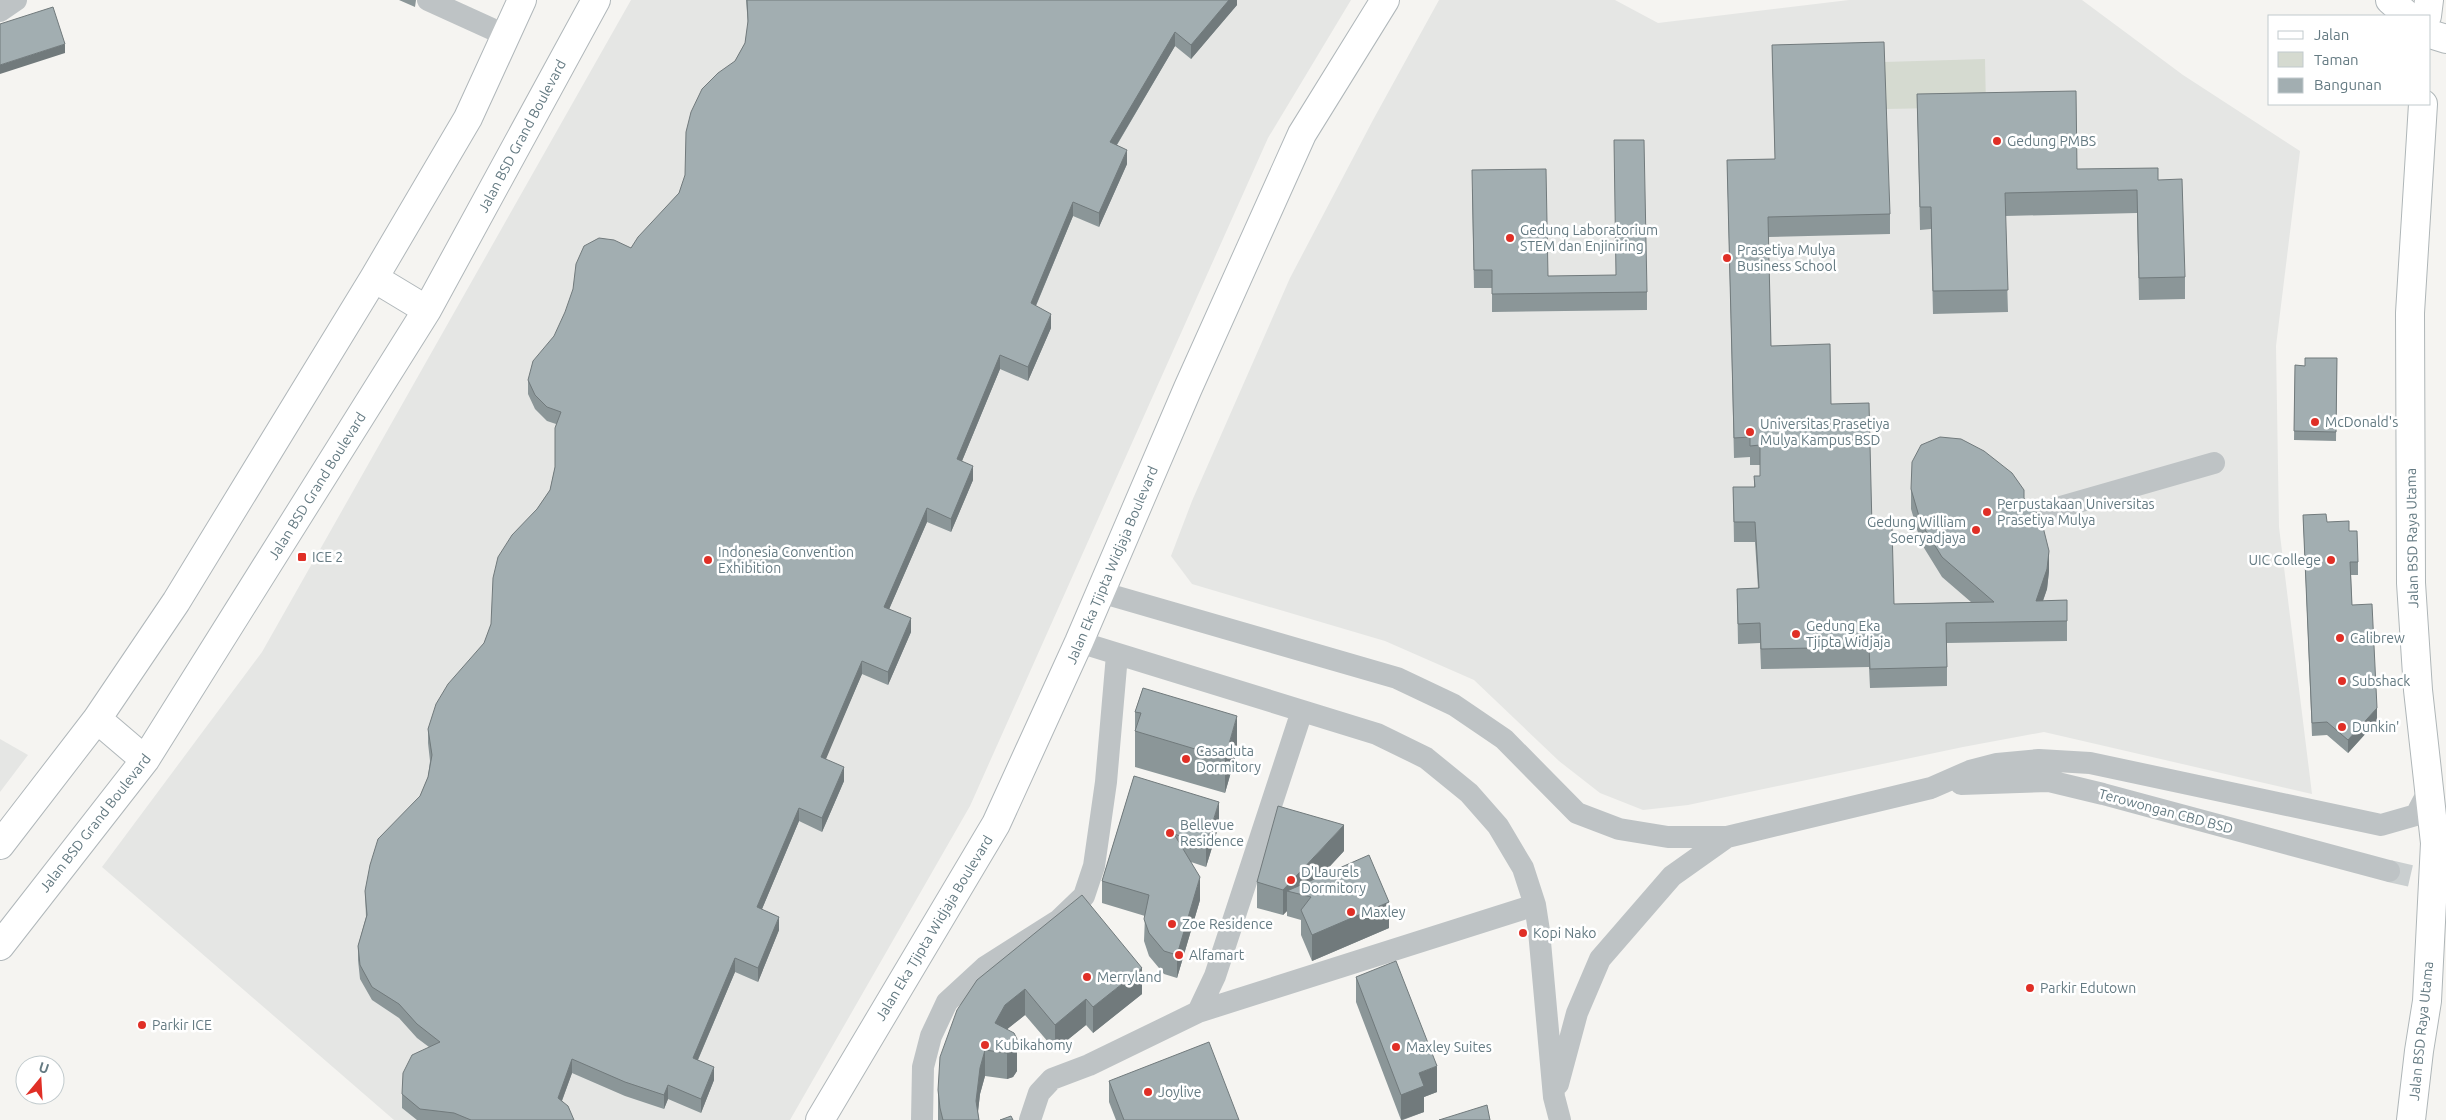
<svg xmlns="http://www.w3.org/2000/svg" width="2446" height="1120" font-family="Ubuntu,sans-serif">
	<rect width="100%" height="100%" fill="#f5f4f1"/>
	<path fill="#e5e6e4" d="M 631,0 L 1351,0 L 1268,138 L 970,806 L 790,1120 L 394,1120 L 102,867 L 262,652 Z
		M 1439,0 L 1615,0 L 1658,23 L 1849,0 L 2082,0 L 2183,75 L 2300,151 L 2276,346 L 2279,527 L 2312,794 L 2044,732 L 1963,747 L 1688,805 L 1643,810 L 1600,793 L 1559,761 L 1474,680 L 1385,641 L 1192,584 L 1171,556 L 1192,501 L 1290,278 L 1373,120 Z
		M 0,739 L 28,755 L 0,792 Z"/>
	<path fill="#d5dad0" d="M 1985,59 L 1986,107 L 1886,109 L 1884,62 Z"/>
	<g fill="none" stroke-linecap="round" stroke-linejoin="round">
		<path stroke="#cacfd0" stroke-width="22" stroke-dasharray="22 11" stroke-linecap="butt" d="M 2389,871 L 2446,884"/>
		<defs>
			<path id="secondary" d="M 2390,0 L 2408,16
				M 374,278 L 427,310
				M 97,719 L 145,760
				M 0,845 L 97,719 L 176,602 L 374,278 L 468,118 L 522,0
				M 0,946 L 145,760 L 427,310 L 596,0
				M 820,1120 L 996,824 L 1079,642 L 1188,388 L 1302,134 L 1385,0"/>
			<path id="primary" d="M 2427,16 L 2429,0
				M 2430,34 L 2446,39
				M 2411,1120 L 2419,1051 L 2427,1001 L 2435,843 L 2418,690 L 2411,583 L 2410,313 L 2423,104"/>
		</defs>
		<use href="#secondary" stroke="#b0b7ba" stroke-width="30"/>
		<use href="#primary" stroke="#afb6b8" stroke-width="30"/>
		<path stroke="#bec3c5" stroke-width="22" d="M 428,0 L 505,35
			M 0,11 L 16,0
			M 2036,514 L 2214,463
			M 1100,592 L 1397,678 L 1454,705 L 1504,739 L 1577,813 L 1619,829 L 1668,837 L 1727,837 L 1931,788 L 1970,771 L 1997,764 L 2039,760 L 2090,763 L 2381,825 L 2416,815 L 2429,790
			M 1079,642 L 1377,734 L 1426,758 L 1469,793 L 1498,826 L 1523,868 L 1535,905 L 1539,931 L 1554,1097 L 1560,1120
			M 1961,784 L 2049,781 L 2103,794 L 2389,871
			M 1198,1012 L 1215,976 L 1302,711
			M 1558,1084 L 1577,1013 L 1600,959 L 1672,876 L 1727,837
			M 922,1120 L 923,1067 L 931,1036 L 947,1002 L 985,967 L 1059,920 L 1084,896 L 1094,866 L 1106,782 L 1117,655
			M 1030,1120 L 1039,1093 L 1052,1079 L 1089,1065 L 1198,1012 L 1535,905"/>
		<use href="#secondary" stroke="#fff" stroke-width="28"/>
		<use href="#primary" stroke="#fff" stroke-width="28"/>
	</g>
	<path fill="#8b9698" d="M 399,0 L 416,0 L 415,7 Z
		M 746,0 L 1237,0 L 1237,5 L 1191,59 L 1175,46 L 1117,145 L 1127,164 L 1099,227 L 1073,216 L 1036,306 L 1051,328 L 1028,381 L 1000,369 L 962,461 L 973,480 L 951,532 L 927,522 L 889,609 L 911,632 L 888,685 L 862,674 L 825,759 L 844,781 L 822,832 L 799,821 L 762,909 L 779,930 L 758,982 L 735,972 L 698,1060 L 714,1080 L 701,1113 L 668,1099 L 664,1109 L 625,1096 L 572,1073 L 562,1101 L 574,1120 L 417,1120 L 402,1108 L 402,1094 L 429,1047 L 417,1038 L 399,1018 L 372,1000 L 360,979 L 358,960 L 358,946 L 366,917 L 365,891 L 420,796 L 428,777 L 430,761 L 428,743 L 428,729 L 484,643 L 537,509 L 550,490 L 555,467 L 556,424 L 547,421 L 535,409 L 528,394 L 528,380 L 631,248 L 679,193 L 735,61 L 745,43 L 748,25 Z
		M 1772,45 L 1890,214 L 1890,234 L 1768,237 L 1771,346 L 1831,404 L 1872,527 L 1894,604 L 1971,602 L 1942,577 L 1921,543 L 1911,509 L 1911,489 L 2024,499 L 2049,571 L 2047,589 L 2043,601 L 2067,600 L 2067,641 L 1947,643 L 1947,686 L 1870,688 L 1869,667 L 1761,669 L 1760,643 L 1738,644 L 1737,589 L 1758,588 L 1755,542 L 1734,542 L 1733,487 L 1754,487 L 1754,476 L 1760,476 L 1760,465 L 1750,465 L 1750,457 L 1734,458 L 1727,160 L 1775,159 Z
		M 1917,94 L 2077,169 L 2158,180 L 2185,277 L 2185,299 L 2139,300 L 2137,213 L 2005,216 L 2008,312 L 1933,314 L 1931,229 L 1920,230 Z
		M 1472,189 L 1548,276 L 1647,292 L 1647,310 L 1492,312 L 1492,288 L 1474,288 Z
		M 2337,358 L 2336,441 L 2294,440 L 2295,365 L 2305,366 Z
		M 2303,515 L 2327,522 L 2349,531 L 2358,562 L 2358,575 L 2351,575 L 2352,605 L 2377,721 L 2348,753 L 2327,735 L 2312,736 Z
		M 1143,688 L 1237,751 L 1225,793 L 1135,767 L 1135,712 Z
		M 1134,776 L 1219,825 L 1206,867 L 1191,862 L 1200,900 L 1177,978 L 1164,974 L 1149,956 L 1144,941 L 1145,916 L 1102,903 L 1102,881 Z
		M 1344,851 L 1321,876 L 1389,928 L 1312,961 L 1301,935 L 1301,920 L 1287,916 L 1287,911 L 1283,915 L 1257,908 L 1257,882 Z
		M 1356,977 L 1437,1092 L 1424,1097 L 1424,1112 L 1403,1120 L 1401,1120 L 1356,1002 Z
		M 977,980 L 1142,994 L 1093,1033 L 1086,1025 L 1055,1050 L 1025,1015 L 1007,1029 L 1017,1065 L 1017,1071 L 1013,1077 L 1007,1079 L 985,1076 L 980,1094 L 978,1112 L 979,1120 L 938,1120 L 938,1090 Z
		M 1109,1081 L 1239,1120 L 1116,1120 L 1109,1102 Z"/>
	<path fill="#717a7c" d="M 1229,0 L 1237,0 L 1237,5 L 1191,59 L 1191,45 Z
		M 1175,32 L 1175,46 L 1110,156 L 1110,142 Z
		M 65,44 L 65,53 L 0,74 L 0,65 Z
		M 1127,150 L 1127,164 L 1099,227 L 1099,213 Z
		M 1073,202 L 1073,216 L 1031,317 L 1031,303 Z
		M 1051,314 L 1051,328 L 1028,381 L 1028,367 Z
		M 1000,355 L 1000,369 L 957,473 L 957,459 Z
		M 973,466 L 973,480 L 951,532 L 951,519 Z
		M 927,508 L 927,522 L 884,621 L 884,607 Z
		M 2049,551 L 2049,571 L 2047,589 L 2036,620 L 2036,601 Z
		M 911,618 L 911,632 L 888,685 L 888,672 Z
		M 862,661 L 862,674 L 821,771 L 821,757 Z
		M 2377,708 L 2377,721 L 2348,753 L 2348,740 Z
		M 1237,716 L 1237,751 L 1225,793 L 1225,758 Z
		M 844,767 L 844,781 L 822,832 L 822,818 Z
		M 1219,802 L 1219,825 L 1206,867 L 1206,844 Z
		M 799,808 L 799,821 L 757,921 L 757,907 Z
		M 1344,825 L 1344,851 L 1303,895 L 1287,891 L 1287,911 L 1283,915 L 1283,890 Z
		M 1200,877 L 1200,900 L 1177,978 L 1177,955 Z
		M 1389,902 L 1389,928 L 1312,961 L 1312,935 Z
		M 779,917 L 779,930 L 758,982 L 758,968 Z
		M 735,958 L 735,972 L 693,1071 L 693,1058 Z
		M 1142,968 L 1142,994 L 1093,1033 L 1093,1007 Z
		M 1025,989 L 1025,1015 L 1005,1031 L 995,1023 L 1005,1005 Z
		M 1086,999 L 1086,1025 L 1055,1050 L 1055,1025 Z
		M 1017,1039 L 1017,1071 L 1013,1077 L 1007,1079 L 1007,1053 Z
		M 985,1050 L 985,1076 L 980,1094 L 977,1120 L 976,1101 L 980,1068 Z
		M 572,1059 L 572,1073 L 558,1111 L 558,1098 Z
		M 1437,1066 L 1437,1092 L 1424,1097 L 1424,1112 L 1401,1120 L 1401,1095 L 1419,1073 Z
		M 714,1067 L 714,1080 L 701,1113 L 701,1099 Z
		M 668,1085 L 668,1099 L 664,1109 L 664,1095 Z"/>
	<path fill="#a2aeb1" stroke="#717a7c" d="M 747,0 L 1229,0 L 1191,45 L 1175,32 L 1110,142 L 1127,150 L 1099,213 L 1073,202 L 1031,303 L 1051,314 L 1028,367 L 1000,355 L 957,459 L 973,466 L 951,519 L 927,508 L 884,607 L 911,618 L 888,672 L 862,661 L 821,757 L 844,767 L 822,818 L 799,808 L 757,907 L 779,917 L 758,968 L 735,958 L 693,1058 L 714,1067 L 701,1099 L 668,1085 L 664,1095 L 625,1082 L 572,1059 L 558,1098 L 568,1106 L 574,1120 L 471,1120 L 454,1113 L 420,1109 L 402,1094 L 403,1073 L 412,1055 L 440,1042 L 417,1024 L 399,1004 L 372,987 L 360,965 L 358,946 L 367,915 L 365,891 L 370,865 L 378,839 L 420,796 L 428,777 L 432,755 L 428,729 L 436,704 L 448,684 L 484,643 L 491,624 L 493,578 L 498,557 L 512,535 L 537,509 L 550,490 L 555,467 L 555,428 L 561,412 L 547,407 L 535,395 L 528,380 L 533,361 L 554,336 L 565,312 L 573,289 L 576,264 L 584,246 L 599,238 L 614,240 L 631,248 L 638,237 L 679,193 L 685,175 L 686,132 L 691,112 L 702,89 L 718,73 L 735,61 L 745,43 L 748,21 Z
		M 53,7 L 65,44 L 0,65 L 0,24 Z
		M 1884,42 L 1890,214 L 1768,217 L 1771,346 L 1830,344 L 1831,404 L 1869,403 L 1872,527 L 1892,526 L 1894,604 L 1994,602 L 1942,557 L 1921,523 L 1911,489 L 1912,462 L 1921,445 L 1940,437 L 1961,439 L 1984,451 L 2012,473 L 2024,490 L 2024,498 L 2027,504 L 2034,507 L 2043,527 L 2049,551 L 2047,569 L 2036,601 L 2067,600 L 2067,621 L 1946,623 L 1947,667 L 1870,669 L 1869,647 L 1761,649 L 1760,623 L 1738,624 L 1737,589 L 1759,588 L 1755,522 L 1734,522 L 1733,487 L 1755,487 L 1754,476 L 1760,476 L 1760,445 L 1750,446 L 1750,437 L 1734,438 L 1727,160 L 1775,159 L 1772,45 Z
		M 2076,91 L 2077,169 L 2158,168 L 2158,180 L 2182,179 L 2185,277 L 2139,278 L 2137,190 L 2005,193 L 2008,290 L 1933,291 L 1931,207 L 1920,207 L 1917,94 Z
		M 1614,140 L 1644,140 L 1647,292 L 1492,294 L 1492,270 L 1474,270 L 1472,170 L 1546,169 L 1548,276 L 1616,275 Z
		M 2305,358 L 2337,358 L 2336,432 L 2294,431 L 2295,365 L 2305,366 Z
		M 2326,514 L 2327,522 L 2349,521 L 2349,531 L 2357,531 L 2358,562 L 2350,562 L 2352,605 L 2372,604 L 2377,708 L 2348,740 L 2327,722 L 2312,723 L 2303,515 Z
		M 1143,688 L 1237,716 L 1225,758 L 1135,731 L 1141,713 L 1135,712 Z
		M 1134,776 L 1219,802 L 1206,844 L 1174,834 L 1200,877 L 1177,955 L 1164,951 L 1149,933 L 1144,919 L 1149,895 L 1102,881 Z
		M 1278,806 L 1344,825 L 1283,890 L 1257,882 Z
		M 1369,855 L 1389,902 L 1312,935 L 1301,910 L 1311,897 L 1287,891 Z
		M 1082,895 L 1142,968 L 1093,1007 L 1086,999 L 1055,1025 L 1025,989 L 1005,1005 L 995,1023 L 1014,1033 L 1017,1039 L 1017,1045 L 1013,1051 L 1007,1053 L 985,1050 L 980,1068 L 976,1101 L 979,1120 L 943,1120 L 940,1108 L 938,1090 L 940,1057 L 957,1010 L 977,980 Z
		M 1396,961 L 1437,1066 L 1419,1073 L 1424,1086 L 1401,1095 L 1356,977 Z
		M 1209,1042 L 1239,1120 L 1124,1120 L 1109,1081 Z
		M 1487,1105 L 1490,1120 L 1439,1120 Z
		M 1011,1116 L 1013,1120 L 1000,1120 Z"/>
	<g fill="#e02f26" stroke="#fff" stroke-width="2">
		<circle cx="1997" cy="141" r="5"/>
		<circle cx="1510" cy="238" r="5"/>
		<circle cx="1727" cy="258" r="5"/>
		<circle cx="2315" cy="422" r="5"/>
		<circle cx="1750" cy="432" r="5"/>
		<circle cx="1987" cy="512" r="5"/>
		<circle cx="1976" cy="530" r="5"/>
		<rect x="297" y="552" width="10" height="10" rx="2.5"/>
		<circle cx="708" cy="560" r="5"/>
		<circle cx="2331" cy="560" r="5"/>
		<circle cx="1796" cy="634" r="5"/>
		<circle cx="2340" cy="638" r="5"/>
		<circle cx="2342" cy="681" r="5"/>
		<circle cx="2342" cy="727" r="5"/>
		<circle cx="1186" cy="759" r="5"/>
		<circle cx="1170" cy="833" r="5"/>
		<circle cx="1291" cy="880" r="5"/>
		<circle cx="1351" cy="912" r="5"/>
		<circle cx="1172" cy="924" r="5"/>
		<circle cx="1523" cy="933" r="5"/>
		<circle cx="1179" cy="955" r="5"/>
		<circle cx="1087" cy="977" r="5"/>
		<circle cx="2030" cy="988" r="5"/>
		<circle cx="142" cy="1025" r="5"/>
		<circle cx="985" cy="1045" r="5"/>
		<circle cx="1396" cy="1047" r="5"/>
		<circle cx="1148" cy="1092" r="5"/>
	</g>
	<g text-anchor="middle" stroke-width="5" stroke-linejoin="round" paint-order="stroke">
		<g font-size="14" fill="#647a82" stroke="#fff">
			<text transform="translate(522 136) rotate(-62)" y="5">Jalan BSD Grand Boulevard</text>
			<text transform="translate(317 486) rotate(-58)" y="5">Jalan BSD Grand Boulevard</text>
			<text transform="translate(2412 538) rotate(-91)" y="5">Jalan BSD Raya Utama</text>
			<text transform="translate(1112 565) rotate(-67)" y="5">Jalan Eka Tjipta Widjaja Boulevard</text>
			<text transform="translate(2166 811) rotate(15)" y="5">Terowongan CBD BSD</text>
			<text transform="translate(95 823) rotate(-52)" y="5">Jalan BSD Grand Boulevard</text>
			<text transform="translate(934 928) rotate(-59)" y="5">Jalan Eka Tjipta Widjaja Boulevard</text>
			<text transform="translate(2421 1031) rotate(-84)" y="5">Jalan BSD Raya Utama</text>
		</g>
		<g font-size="14" fill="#647a82" stroke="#fff" text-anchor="start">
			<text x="2007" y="146">Gedung PMBS</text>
			<text x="1520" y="235">Gedung Laboratorium<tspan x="1520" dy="16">STEM dan Enjiniring</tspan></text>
			<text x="1737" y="255">Prasetiya Mulya<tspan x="1737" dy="16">Business School</tspan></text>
			<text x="2325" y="427">McDonald's</text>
			<text x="1760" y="429">Universitas Prasetiya<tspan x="1760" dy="16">Mulya Kampus BSD</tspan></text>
			<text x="1997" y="509">Perpustakaan Universitas<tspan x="1997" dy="16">Prasetiya Mulya</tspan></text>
			<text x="1966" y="527" text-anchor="end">Gedung William<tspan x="1966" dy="16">Soeryadjaya</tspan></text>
			<text x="718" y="557">Indonesia Convention<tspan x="718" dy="16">Exhibition</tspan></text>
			<text x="312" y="562">ICE 2</text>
			<text x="2321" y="565" text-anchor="end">UIC College</text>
			<text x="1806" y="631">Gedung Eka<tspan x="1806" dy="16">Tjipta Widjaja</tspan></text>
			<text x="2350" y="643">Calibrew</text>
			<text x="2352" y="686">Subshack</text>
			<text x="2352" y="732">Dunkin'</text>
			<text x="1196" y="756">Casaduta<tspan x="1196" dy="16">Dormitory</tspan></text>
			<text x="1180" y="830">Bellevue<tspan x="1180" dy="16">Residence</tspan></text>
			<text x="1301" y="877">D'Laurels<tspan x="1301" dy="16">Dormitory</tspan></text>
			<text x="1361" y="917">Maxley</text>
			<text x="1182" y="929">Zoe Residence</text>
			<text x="1533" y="938">Kopi Nako</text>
			<text x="1189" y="960">Alfamart</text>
			<text x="1097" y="982">Merryland</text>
			<text x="2040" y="993">Parkir Edutown</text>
			<text x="152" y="1030">Parkir ICE</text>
			<text x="995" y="1050">Kubikahomy</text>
			<text x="1406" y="1052">Maxley Suites</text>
			<text x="1158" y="1097">Joylive</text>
		</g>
	</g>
	<rect x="2268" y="15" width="162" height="90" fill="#ffffff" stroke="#c1cacd"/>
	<rect x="2278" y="31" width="25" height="8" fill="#ffffff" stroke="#c1cacd"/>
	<text x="2314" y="40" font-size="15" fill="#647a82">Jalan</text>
	<rect x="2278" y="52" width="25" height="15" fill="#d5dad0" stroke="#c1cacd"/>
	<text x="2314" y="65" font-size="15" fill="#647a82">Taman</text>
	<rect x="2278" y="78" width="25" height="15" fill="#a2aeb1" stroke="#c1cacd"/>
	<text x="2314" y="90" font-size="15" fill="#647a82">Bangunan</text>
	<g transform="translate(40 1080) rotate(18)"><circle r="24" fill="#ffffff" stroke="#c1cacd"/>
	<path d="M0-4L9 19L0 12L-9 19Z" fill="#e02f26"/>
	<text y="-8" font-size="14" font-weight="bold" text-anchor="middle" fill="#647a82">U</text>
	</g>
</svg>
